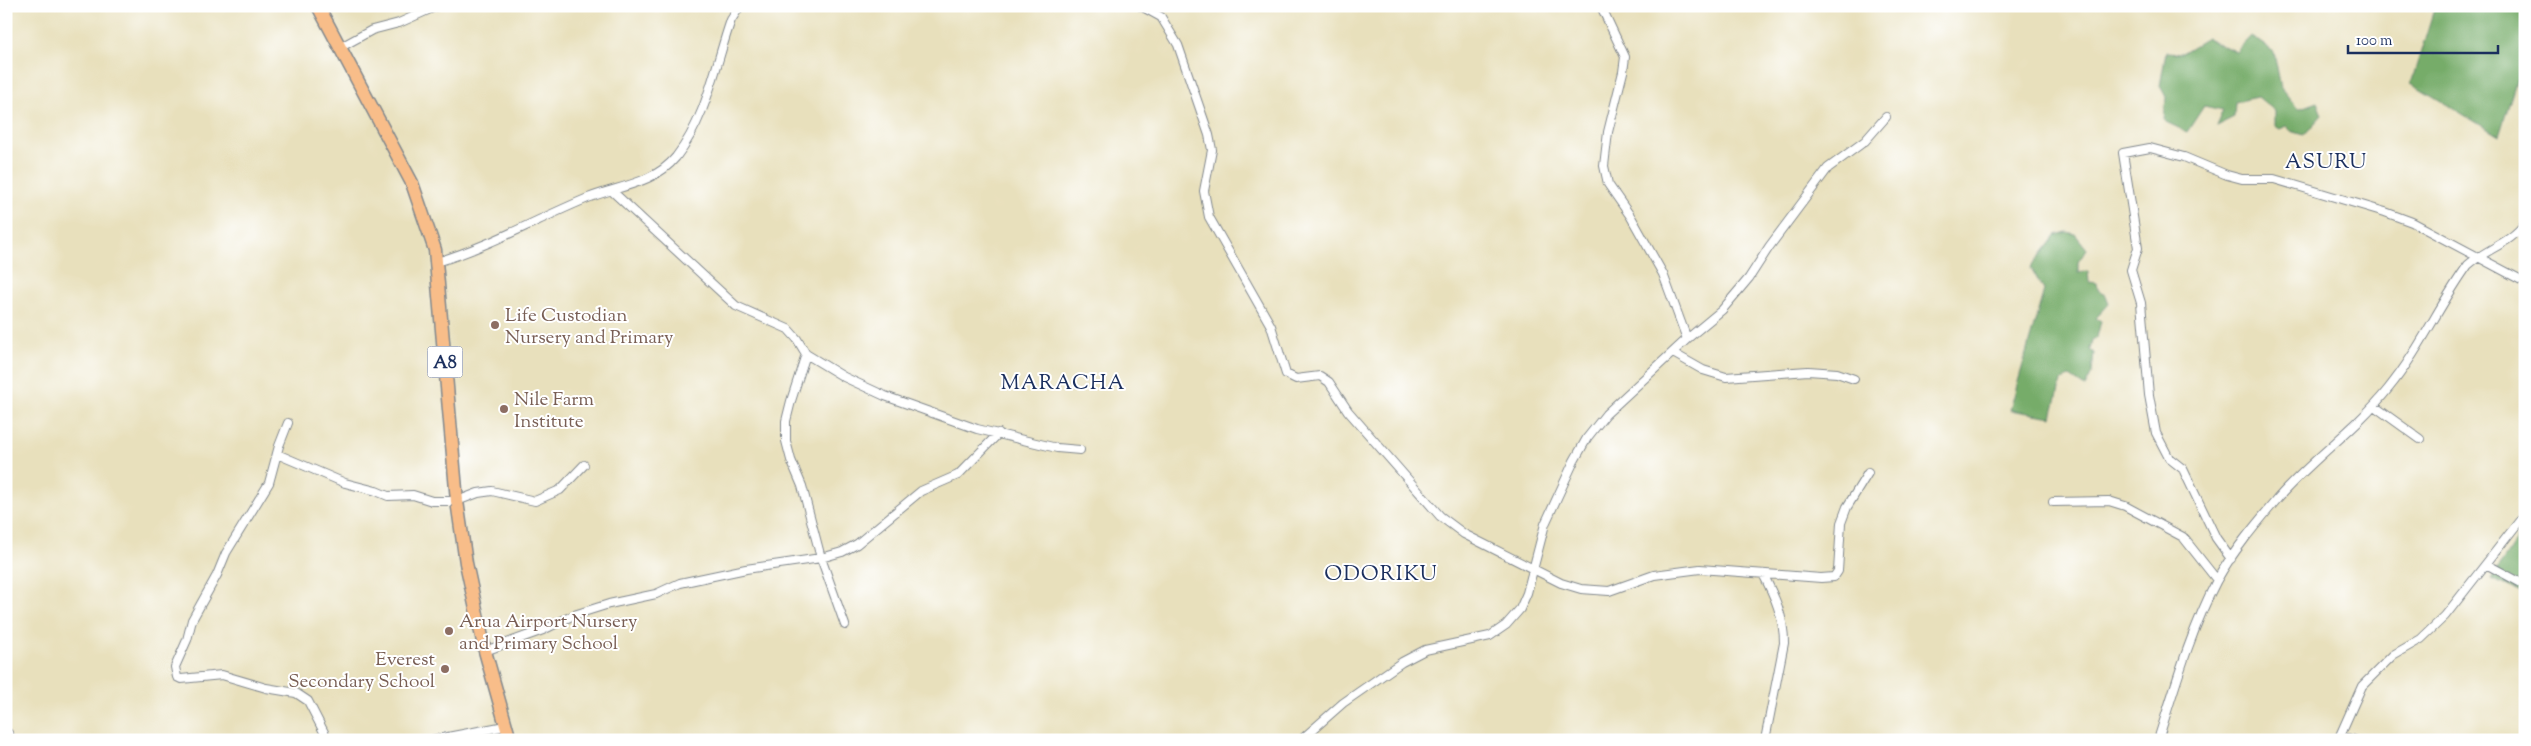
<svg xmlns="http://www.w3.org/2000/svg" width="2531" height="746" font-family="'Sorts Mill Goudy',serif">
	<rect width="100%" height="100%" fill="#fff"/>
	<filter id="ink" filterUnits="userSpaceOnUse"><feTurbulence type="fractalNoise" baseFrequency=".02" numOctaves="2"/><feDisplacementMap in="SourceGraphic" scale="10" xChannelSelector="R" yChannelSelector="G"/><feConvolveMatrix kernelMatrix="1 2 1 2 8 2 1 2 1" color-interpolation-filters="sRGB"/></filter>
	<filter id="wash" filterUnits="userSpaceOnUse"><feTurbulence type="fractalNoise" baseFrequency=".0096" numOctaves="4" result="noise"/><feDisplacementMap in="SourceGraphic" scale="20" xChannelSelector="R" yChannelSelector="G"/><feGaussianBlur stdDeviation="1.12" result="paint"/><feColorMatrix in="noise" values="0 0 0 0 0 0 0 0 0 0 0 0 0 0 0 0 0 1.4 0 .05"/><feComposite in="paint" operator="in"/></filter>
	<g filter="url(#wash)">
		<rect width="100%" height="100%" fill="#e8e0bc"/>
		<path fill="#76ac69" stroke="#486e64" d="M 2435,6 L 2525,6 L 2525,53 L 2499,136 L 2411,83 Z
			M 2251,36 L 2274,52 L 2281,88 L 2298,109 L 2317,102 L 2322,115 L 2304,135 L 2291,131 L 2286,126 L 2280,129 L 2275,126 L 2275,111 L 2258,97 L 2235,102 L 2234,117 L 2216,126 L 2223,110 L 2204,106 L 2187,132 L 2164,121 L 2166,97 L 2160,86 L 2166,52 L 2182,53 L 2207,38 L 2236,52 Z
			M 2067,232 L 2075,234 L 2087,249 L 2078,262 L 2078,273 L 2088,271 L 2089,282 L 2097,283 L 2098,290 L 2105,294 L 2109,304 L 2096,318 L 2101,321 L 2097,337 L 2092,341 L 2090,350 L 2094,353 L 2092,373 L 2085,387 L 2070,377 L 2061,381 L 2052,417 L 2010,410 L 2044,290 L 2031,268 L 2056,235 Z
			M 2525,527 L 2525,589 L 2522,593 L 2491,579 Z"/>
	</g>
	<g filter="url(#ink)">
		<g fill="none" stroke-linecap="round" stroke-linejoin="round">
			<defs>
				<path id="minor" d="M 1141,6 L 1161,17 L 1178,45 L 1209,135 L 1212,150 L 1204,191 L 1209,217 L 1271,326 L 1286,374 L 1296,379 L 1320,376 L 1329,382 L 1348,411 L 1440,516 L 1464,534 L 1561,583 L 1581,589 L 1609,591 L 1654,575 L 1700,569 L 1821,578 L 1834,577 L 1838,571 L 1841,523 L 1847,507 L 1868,473
					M 1601,6 L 1625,57 L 1623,72 L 1608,132 L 1604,166 L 1608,184 L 1631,217 L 1663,274 L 1687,339
					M 341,47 L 372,30 L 399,23 L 437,6
					M 612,191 L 736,306 L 788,329 L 797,339 L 806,354 L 844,377 L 885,396 L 977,429 L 1057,448 L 1080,450
					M 437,262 C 490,246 537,219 588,198 C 618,186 654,184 676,157 C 707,117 715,66 731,20 L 740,6
					M 1673,353 L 1703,370 L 1726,377 L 1808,371 L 1837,373 L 1854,379
					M 806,354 L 791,401 L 786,421 L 786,441 L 791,460 L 802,486 L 821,558 L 845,625
					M 2374,406 L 2420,439
					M 288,423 L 279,446 L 269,483 L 226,553 L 217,575 L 192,620 L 187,640 L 175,667 L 177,677 L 181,679 L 222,675 L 266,688 L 296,693 L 308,701 L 328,740
					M 277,454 L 345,483 L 376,491 L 388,496 L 413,495 L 432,501 L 457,501 L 478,493 L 492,491 L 535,501 L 560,490 L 584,465
					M 2053,502 L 2109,501 L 2125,506 L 2183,537 L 2217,580
					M 2231,559 L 2216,538 L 2183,469 L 2169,458 L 2156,433 L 2149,395 L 2141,303 L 2131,270 L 2138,248 L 2123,153 L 2150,148 L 2184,157 L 2227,175 L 2242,179 L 2274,179 L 2385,212 L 2412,222 L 2525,282
					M 2486,564 L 2525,585
					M 1763,574 C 1775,597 1784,617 1784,643 L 1765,740
					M 485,651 L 543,630 L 574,615 L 609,604 L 656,594 L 680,583 L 746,569 L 821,558 L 842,552 L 857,544 L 921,491 L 958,475 L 999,433
					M 8,733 L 12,740
					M 2340,736 L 2355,740
					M 432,740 L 505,726
					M 1301,740 L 1343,703 L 1402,662 L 1425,650 L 1490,636 L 1506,625 L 1520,609 L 1527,593 L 1545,524 L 1574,461 L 1587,438 L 1606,414 L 1687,339 L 1722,310 L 1749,278 L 1769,247 L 1828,168 L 1865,141 L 1886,117
					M 2158,740 C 2175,686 2191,630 2217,580 C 2233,551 2257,523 2278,498 C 2312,459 2356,429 2388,389 C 2420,350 2439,305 2468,265 C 2486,249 2511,243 2525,223
					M 2338,740 L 2362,686 L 2393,655 L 2421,639 L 2445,616 L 2525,514"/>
				<path id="primary" d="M 318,6 L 412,183 L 435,250 L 457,501 L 466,563 L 485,651 L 510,740"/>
			</defs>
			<use href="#minor" stroke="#82888d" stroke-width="10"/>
			<use href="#primary" stroke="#82888d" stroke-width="15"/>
			<use href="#minor" stroke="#fff" stroke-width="8"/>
			<use href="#primary" stroke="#f8bd89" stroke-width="12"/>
		</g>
	</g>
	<g fill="#8d6e63" stroke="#fff" stroke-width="2">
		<circle cx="495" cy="325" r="5"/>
		<circle cx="504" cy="409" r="5"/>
		<circle cx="449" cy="631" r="5"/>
		<circle cx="445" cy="669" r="5"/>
	</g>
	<g text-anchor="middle" stroke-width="4" stroke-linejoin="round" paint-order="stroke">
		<rect fill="#fff" stroke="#5f6d8e" stroke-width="1" x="427.5" y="346.5" width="35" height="31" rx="4"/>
		<g font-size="18" font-weight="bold" fill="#1b2f5e">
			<text x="445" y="368">A8</text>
		</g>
		<g font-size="19" fill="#785e54" stroke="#fff" text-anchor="start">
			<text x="505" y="321">Life Custodian<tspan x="505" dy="22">Nursery and Primary</tspan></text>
			<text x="514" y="405">Nile Farm<tspan x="514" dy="22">Institute</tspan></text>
			<text x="459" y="627">Arua Airport Nursery<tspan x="459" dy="22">and Primary School</tspan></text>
			<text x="435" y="665" text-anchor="end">Everest<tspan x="435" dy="22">Secondary School</tspan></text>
		</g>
		<g font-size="21" letter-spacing="1" fill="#1b2f5e" stroke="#fff">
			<text x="2326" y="168">ASURU</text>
			<text x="1063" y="389">MARACHA</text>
			<text x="1381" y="580">ODORIKU</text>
		</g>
	</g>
	<rect width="2531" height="746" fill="none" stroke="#fff" stroke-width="25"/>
	<path d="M2348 45v8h150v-8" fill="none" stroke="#1b2f5e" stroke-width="2.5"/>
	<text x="2356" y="45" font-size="15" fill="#1b2f5e" stroke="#ffffff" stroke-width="4" paint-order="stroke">100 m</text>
</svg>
